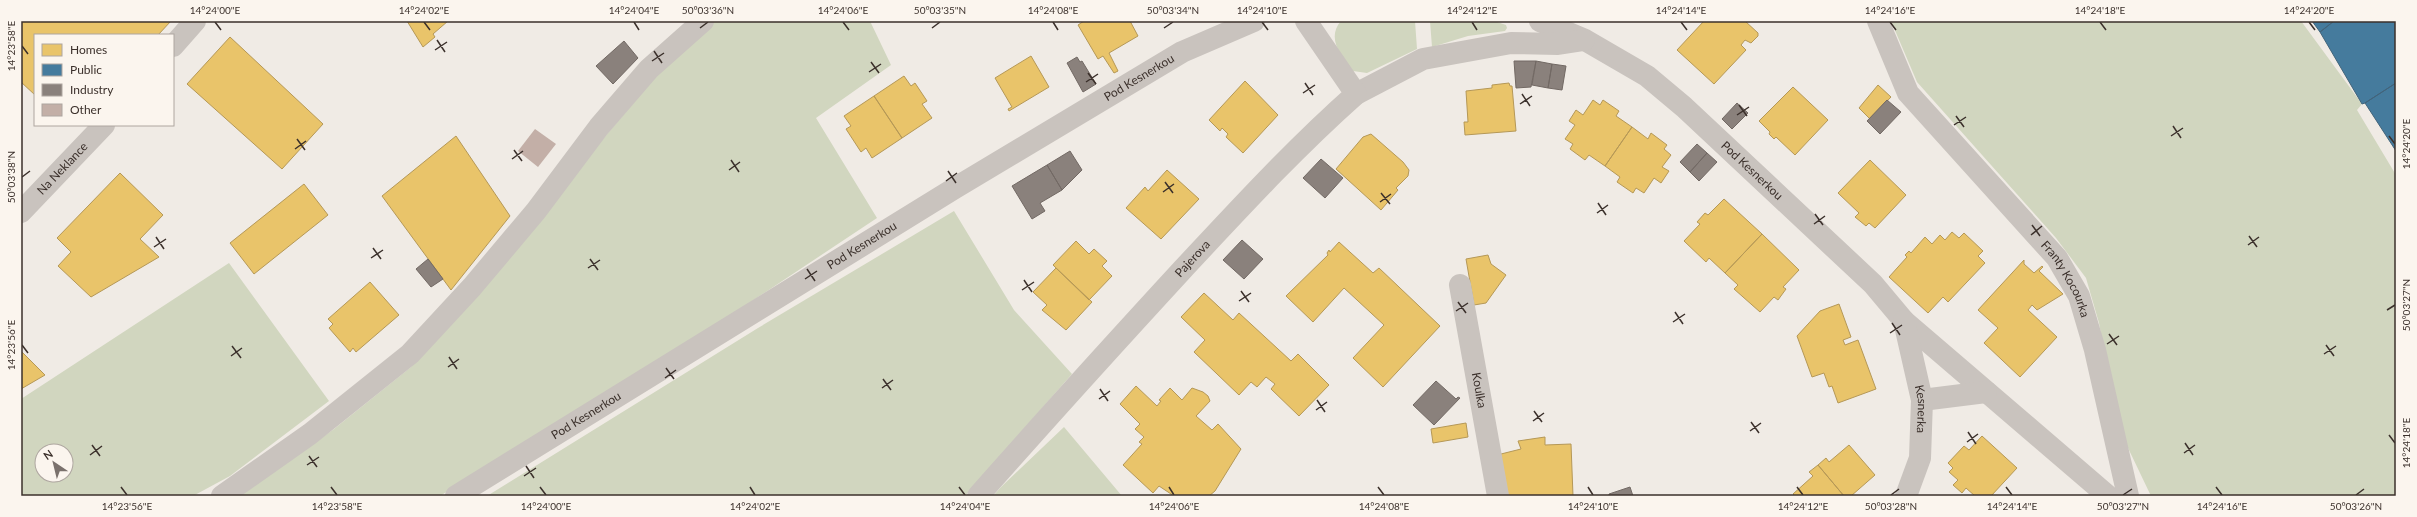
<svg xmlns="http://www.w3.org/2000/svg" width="2417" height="517" font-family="Lato,sans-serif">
	<rect width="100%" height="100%" fill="#f0ebe5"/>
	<path fill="#d1d6bf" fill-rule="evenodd" d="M 715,21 L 870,21 L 891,65 L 816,118 L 877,218 L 725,319 L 440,496 L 240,496 L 334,429 L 411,367 L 656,76 Z
		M 1341,21 L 1415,21 L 1417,49 L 1367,73 L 1353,71 C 1341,57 1326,38 1341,21 Z
		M 1430,21 L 1494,21 L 1506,25 L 1507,28 L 1505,31 L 1468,36 L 1432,47 Z
		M 1891,21 L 2301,21 L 2362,104 L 2357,110 L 2396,175 L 2396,496 L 2151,496 L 2118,427 L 2099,323 L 2086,278 L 2056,238 L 1917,82 Z
		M 954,211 L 1014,310 L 1072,374 L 965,496 L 487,496 L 758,328 Z
		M 229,263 L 329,401 L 230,476 L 193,496 L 21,496 L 21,399 ZM 42,451 L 66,451 L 66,475 L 42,475 Z
		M 1064,427 L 1122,496 L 993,496 L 1001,487 Z"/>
	<path fill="#e9c46a" stroke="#b59857" d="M 21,21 L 171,21 L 158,35 L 35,35 L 35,95 L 21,82 Z
		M 407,21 L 448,21 L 433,34 L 435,37 L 423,47 Z
		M 1084,21 L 1130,21 L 1138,36 L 1109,53 L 1118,71 L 1114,73 L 1103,56 L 1098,59 L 1078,25 Z
		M 1704,21 L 1745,21 L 1758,33 L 1758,36 L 1751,43 L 1745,40 L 1741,45 L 1746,50 L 1714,84 L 1677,50 Z
		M 230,37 L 323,124 L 282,169 L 187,84 Z
		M 1031,56 L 1049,87 L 1009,111 L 1008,109 L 1012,107 L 995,78 Z
		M 904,76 L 911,86 L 915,83 L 927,101 L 922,104 L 932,118 L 902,138 L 874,96 Z
		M 1245,81 L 1278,115 L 1243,153 L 1226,137 L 1228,134 L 1222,128 L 1220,131 L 1209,120 Z
		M 1509,83 L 1510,86 L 1512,86 L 1516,131 L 1465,135 L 1464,122 L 1468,122 L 1466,91 L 1492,88 L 1492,85 Z
		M 1878,85 L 1891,97 L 1870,119 L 1859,108 Z
		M 1793,87 L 1828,120 L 1795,155 L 1776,137 L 1774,139 L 1769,134 L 1770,132 L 1759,121 Z
		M 874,96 L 902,138 L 872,158 L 866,148 L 861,152 L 846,129 L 851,126 L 844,116 Z
		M 1593,100 L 1600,105 L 1603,100 L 1619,111 L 1616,116 L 1632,127 L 1605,166 L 1589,155 L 1585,160 L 1570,149 L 1573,144 L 1565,139 L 1575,125 L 1569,121 L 1576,110 L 1583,115 Z
		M 1632,127 L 1648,139 L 1651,133 L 1667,145 L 1664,149 L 1671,155 L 1662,167 L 1669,171 L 1661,183 L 1654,178 L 1644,193 L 1636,188 L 1633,193 L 1617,182 L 1620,177 L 1605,166 Z
		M 1371,134 L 1403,162 L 1409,170 L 1408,176 L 1396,188 L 1398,190 L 1381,210 L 1336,169 L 1363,137 Z
		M 456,136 L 510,216 L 451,290 L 382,196 Z
		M 1870,160 L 1906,195 L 1875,228 L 1869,223 L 1866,226 L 1855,217 L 1859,213 L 1838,193 Z
		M 1167,170 L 1199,199 L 1161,239 L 1126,208 L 1145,187 L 1148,191 Z
		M 120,173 L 163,215 L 140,239 L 159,257 L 91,297 L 58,266 L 71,252 L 57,238 Z
		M 304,184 L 328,215 L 254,274 L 230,243 Z
		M 1724,199 L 1762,234 L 1725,273 L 1709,258 L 1706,262 L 1684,241 L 1700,224 L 1697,222 L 1705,213 L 1708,215 Z
		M 1952,232 L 1959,238 L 1964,233 L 1983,251 L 1978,256 L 1985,263 L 1948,302 L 1943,297 L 1928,313 L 1889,277 L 1907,257 L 1905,255 L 1909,251 L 1911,253 L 1925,237 L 1932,244 L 1940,235 L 1945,240 Z
		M 1762,234 L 1799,270 L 1783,287 L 1786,289 L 1778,300 L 1774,297 L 1760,312 L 1734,289 L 1738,285 L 1725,273 Z
		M 1076,241 L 1089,254 L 1094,249 L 1107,261 L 1102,266 L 1112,276 L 1089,300 L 1053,265 Z
		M 1339,242 L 1373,273 L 1379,268 L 1440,326 L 1383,387 L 1353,358 L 1384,325 L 1344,288 L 1313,322 L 1286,296 L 1328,255 L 1327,253 L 1329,250 L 1330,252 Z
		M 1488,255 L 1491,264 L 1506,275 L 1486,303 L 1474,305 L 1466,259 Z
		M 2024,260 L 2024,264 L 2034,273 L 2042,266 L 2043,267 L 2039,271 L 2063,294 L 2037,310 L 2032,305 L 2028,310 L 2057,337 L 2020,377 L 1984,343 L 1998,328 L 1978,310 Z
		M 1056,268 L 1092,302 L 1066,330 L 1042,310 L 1047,305 L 1033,292 Z
		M 370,282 L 399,315 L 356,352 L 353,348 L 350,352 L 329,328 L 333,324 L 328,319 Z
		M 1204,293 L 1233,320 L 1239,313 L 1291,361 L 1298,354 L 1329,385 L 1299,416 L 1271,389 L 1275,384 L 1266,377 L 1257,387 L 1251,382 L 1239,395 L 1194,352 L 1205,340 L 1181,317 Z
		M 1839,304 L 1851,337 L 1843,340 L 1845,345 L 1858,340 L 1876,389 L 1838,403 L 1832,386 L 1829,387 L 1824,373 L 1812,377 L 1797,336 L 1820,311 Z
		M 21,351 L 45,375 L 21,389 Z
		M 1136,386 L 1157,406 L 1161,401 L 1159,400 L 1170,388 L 1182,400 L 1192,388 L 1203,392 L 1208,396 L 1210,401 L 1196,416 L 1212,430 L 1218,424 L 1241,449 L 1215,491 L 1209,496 L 1174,496 L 1159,486 L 1153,493 L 1123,465 L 1142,444 L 1139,442 L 1144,437 L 1135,429 L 1140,424 L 1120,404 Z
		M 1466,423 L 1468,437 L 1433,443 L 1431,429 Z
		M 1982,436 L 2017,468 L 1991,496 L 1975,496 L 1966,488 L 1962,493 L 1953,485 L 1958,480 L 1949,472 L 1953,468 L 1948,463 L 1964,446 L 1969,450 Z
		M 1545,437 L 1545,445 L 1571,444 L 1573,496 L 1508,496 L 1497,455 L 1521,449 L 1518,441 Z
		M 1849,445 L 1875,475 L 1851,496 L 1844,496 L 1818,465 L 1826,458 L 1829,462 Z
		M 1818,465 L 1844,496 L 1795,496 L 1793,494 L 1813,476 L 1809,472 Z"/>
	<path fill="#457b9d" stroke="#42647b" d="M 2312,21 L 2334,21 L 2320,32 Z
		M 2334,21 L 2396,21 L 2396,83 L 2365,103 L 2362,104 L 2320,32 Z
		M 2396,83 L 2396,151 L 2365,103 Z"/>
	<path fill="#8a817c" stroke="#726964" d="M 624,41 L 638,58 L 613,84 L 596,66 Z
		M 1077,57 L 1080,62 L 1082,61 L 1096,84 L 1083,92 L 1067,63 Z
		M 1514,61 L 1536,61 L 1531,87 L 1516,88 Z
		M 1536,61 L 1552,64 L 1548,88 L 1532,85 Z
		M 1552,64 L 1566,66 L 1562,90 L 1548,88 Z
		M 1887,100 L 1901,112 L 1880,134 L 1867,121 Z
		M 1737,103 L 1748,113 L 1732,129 L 1722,119 Z
		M 1697,144 L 1707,153 L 1690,172 L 1680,162 Z
		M 1070,151 L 1082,170 L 1062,190 L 1047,165 Z
		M 1707,153 L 1717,162 L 1699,181 L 1690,172 Z
		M 1321,159 L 1343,178 L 1325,198 L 1303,178 Z
		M 1047,165 L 1062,190 L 1040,203 L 1045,211 L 1032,219 L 1012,186 Z
		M 1242,240 L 1263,259 L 1244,279 L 1223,260 Z
		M 428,259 L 443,279 L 431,287 L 416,269 Z
		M 1436,381 L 1456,399 L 1458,397 L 1460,398 L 1434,425 L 1413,405 Z
		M 1630,487 L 1633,496 L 1609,496 L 1609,494 Z"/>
	<path fill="#c3afa7" d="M 535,129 L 556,144 L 538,167 L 518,151 Z"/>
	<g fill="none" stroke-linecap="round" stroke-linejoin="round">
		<g stroke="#c9c3be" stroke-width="22">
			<path id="s1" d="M 1540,21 L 1585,40 L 1647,76 L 1684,107 L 1873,284 L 1904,321 L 2108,496"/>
			<path id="s2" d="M 1878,21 L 1908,93 L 2057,258 L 2079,296 L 2095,350 L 2128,496"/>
			<path d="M 173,46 L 195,21"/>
			<path d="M 1356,94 L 1423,59 L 1511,43 L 1558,44 L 1584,40"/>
			<path id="s3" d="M 21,212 L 104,125"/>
			<path id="s4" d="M 1460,285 L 1498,496"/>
			<path id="s5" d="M 1904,321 L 1922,400 L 1920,458 L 1906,496"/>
			<path d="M 1922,400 L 1986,392"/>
			<path d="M 222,496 L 310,434 L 410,354 L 472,287 L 536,211 L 599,127 L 649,69 L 703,21"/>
			<path id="s6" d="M 456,496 L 955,188 L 1182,52 L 1254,21"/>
			<path id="s7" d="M 978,496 C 1046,419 1114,344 1183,269 C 1239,209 1294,149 1356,94 L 1306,21"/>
		</g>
	</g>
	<path fill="none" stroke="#3b302b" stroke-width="1.5" d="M 215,22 L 221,30M 424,22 L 430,30M 634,22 L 639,30M 843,22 L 849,30M 1053,22 L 1058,30M 1262,22 L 1268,30M 1472,22 L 1477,30M 1681,22 L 1687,30M 1890,22 L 1896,30M 2100,22 L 2106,30M 2309,22 L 2315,30M 700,28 L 708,22M 932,28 L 940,22M 1164,28 L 1173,22M 437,40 L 445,52M 22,46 L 28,54M 435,50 L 447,42M 654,51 L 662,63M 652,61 L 664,53M 871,62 L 879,73M 869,72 L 881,64M 1088,73 L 1096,84M 1086,82 L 1098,74M 1305,83 L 1313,95M 1303,93 L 1315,85M 1522,94 L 1530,106M 1520,104 L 1532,96M 1739,105 L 1747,116M 1737,115 L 1749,107M 1956,116 L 1964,127M 1954,125 L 1966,117M 2173,126 L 2181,138M 2171,136 L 2183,128M 2389,136 L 2395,144M 297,139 L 305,150M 295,149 L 306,141M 514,150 L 522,161M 512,159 L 523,151M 731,160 L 739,172M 729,170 L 740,162M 948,171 L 956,183M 22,177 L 30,171M 946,181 L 957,173M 1165,182 L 1173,193M 1163,192 L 1174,184M 1381,193 L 1390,204M 1380,202 L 1391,194M 1598,203 L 1606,215M 1597,213 L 1608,205M 1815,214 L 1823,225M 1814,224 L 1825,216M 2032,225 L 2040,236M 2031,235 L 2042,226M 2249,236 L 2257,247M 156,237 L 164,249M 2248,245 L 2259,237M 154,247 L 166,239M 373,248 L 381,259M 371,258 L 383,250M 590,259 L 598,270M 588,268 L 600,260M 807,269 L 815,281M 805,279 L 817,271M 1024,280 L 1032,292M 1022,290 L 1034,282M 1241,291 L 1249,302M 1239,301 L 1251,293M 1458,302 L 1466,313M 2387,310 L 2395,305M 1456,311 L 1468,303M 1675,312 L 1683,324M 1673,322 L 1685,314M 1892,323 L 1900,335M 1890,333 L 1902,325M 2109,334 L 2117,345M 2107,344 L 2119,336M 22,345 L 28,353M 2326,345 L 2334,356M 232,346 L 241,358M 2324,354 L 2336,346M 231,356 L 242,348M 449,357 L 457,369M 448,367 L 459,359M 666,368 L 674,379M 665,378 L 676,370M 883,379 L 891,390M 882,388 L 893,380M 1100,389 L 1108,401M 1099,399 L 1110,391M 1317,400 L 1325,412M 1316,410 L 1327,402M 1534,411 L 1542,422M 1533,421 L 1544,413M 1751,422 L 1759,433M 1750,431 L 1761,423M 1968,432 L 1976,444M 2389,435 L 2395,443M 1967,442 L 1978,434M 2185,443 L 2193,455M 92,445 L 100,456M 2184,453 L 2195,445M 90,455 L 102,446M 309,456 L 317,467M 307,465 L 319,457M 526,466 L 534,478M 524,476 L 536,468M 121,487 L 127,495M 331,487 L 337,495M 540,487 L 546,495M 750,487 L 755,495M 959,487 L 965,495M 1169,487 L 1174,495M 1378,487 L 1384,495M 1588,487 L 1593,495M 1797,487 L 1803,495M 2006,487 L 2012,495M 2216,487 L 2222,495M 1891,495 L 1899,489M 2123,495 L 2132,489M 2356,495 L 2364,489"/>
	<g text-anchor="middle" stroke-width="4" stroke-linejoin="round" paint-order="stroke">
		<g font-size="12" fill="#3b302b" stroke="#fbf5ee">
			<text dy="4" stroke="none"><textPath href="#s6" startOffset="801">Pod Kesnerkou</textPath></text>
			<text dy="4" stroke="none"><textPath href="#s3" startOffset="60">Na Neklance</textPath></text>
			<text dy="4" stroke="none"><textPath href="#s1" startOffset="262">Pod Kesnerkou</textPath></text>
			<text dy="4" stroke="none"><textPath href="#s6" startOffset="477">Pod Kesnerkou</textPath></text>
			<text dy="4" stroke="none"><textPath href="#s7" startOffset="320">Pajerova</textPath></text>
			<text dy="4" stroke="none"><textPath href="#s2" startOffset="323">Franty Kocourka</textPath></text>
			<text dy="4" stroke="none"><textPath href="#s4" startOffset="107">Koulka</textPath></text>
			<text dy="4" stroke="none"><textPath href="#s5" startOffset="90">Kesnerka</textPath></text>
			<text dy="4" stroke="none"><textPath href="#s6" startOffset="153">Pod Kesnerkou</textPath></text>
		</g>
	</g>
	<rect width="2417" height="517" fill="none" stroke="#fbf5ee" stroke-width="44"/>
	<rect x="34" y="34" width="140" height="92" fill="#fbf5ee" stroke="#aea6a0"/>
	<rect x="42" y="44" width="20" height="12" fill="#e9c46a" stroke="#aea6a0"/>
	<text x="70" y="54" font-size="12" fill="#3b302b">Homes</text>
	<rect x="42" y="64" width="20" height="12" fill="#457b9d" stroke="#aea6a0"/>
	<text x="70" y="74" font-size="12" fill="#3b302b">Public</text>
	<rect x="42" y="84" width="20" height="12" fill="#8a817c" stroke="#aea6a0"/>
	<text x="70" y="94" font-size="12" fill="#3b302b">Industry</text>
	<rect x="42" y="104" width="20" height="12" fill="#c3afa7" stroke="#aea6a0"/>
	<text x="70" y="114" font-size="12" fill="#3b302b">Other</text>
	<g transform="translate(54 463) rotate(325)"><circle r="19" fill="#fbf5ee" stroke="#aea6a0"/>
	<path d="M0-3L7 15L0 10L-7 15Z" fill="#7a716c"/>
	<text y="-6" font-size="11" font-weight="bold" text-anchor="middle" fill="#3b302b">N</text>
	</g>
	<rect x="22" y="22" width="2373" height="473" fill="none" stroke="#3b302b" stroke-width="1.5"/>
	<g font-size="10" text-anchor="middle" fill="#3b302b">
		<text x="215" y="14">14°24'00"E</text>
		<text x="424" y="14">14°24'02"E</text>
		<text x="634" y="14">14°24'04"E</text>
		<text x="708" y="14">50°03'36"N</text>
		<text x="843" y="14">14°24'06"E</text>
		<text x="940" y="14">50°03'35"N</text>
		<text x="1053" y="14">14°24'08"E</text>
		<text x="1173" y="14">50°03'34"N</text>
		<text x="1262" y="14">14°24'10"E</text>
		<text x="1472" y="14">14°24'12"E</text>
		<text x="1681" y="14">14°24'14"E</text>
		<text x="1890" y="14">14°24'16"E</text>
		<text x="2100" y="14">14°24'18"E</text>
		<text x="2309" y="14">14°24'20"E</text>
		<text transform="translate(11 46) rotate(-90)" y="4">14°23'58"E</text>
		<text transform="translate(2406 144) rotate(-90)" y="4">14°24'20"E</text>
		<text transform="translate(11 177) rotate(-90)" y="4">50°03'38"N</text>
		<text transform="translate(2406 305) rotate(-90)" y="4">50°03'27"N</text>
		<text transform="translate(11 345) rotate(-90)" y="4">14°23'56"E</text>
		<text transform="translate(2406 443) rotate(-90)" y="4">14°24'18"E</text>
		<text x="127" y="510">14°23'56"E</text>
		<text x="337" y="510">14°23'58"E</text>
		<text x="546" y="510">14°24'00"E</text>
		<text x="755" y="510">14°24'02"E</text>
		<text x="965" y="510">14°24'04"E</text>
		<text x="1174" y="510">14°24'06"E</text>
		<text x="1384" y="510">14°24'08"E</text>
		<text x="1593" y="510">14°24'10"E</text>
		<text x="1803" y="510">14°24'12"E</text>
		<text x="1891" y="510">50°03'28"N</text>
		<text x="2012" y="510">14°24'14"E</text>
		<text x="2123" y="510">50°03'27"N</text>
		<text x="2222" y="510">14°24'16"E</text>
		<text x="2356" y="510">50°03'26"N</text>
	</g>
</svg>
